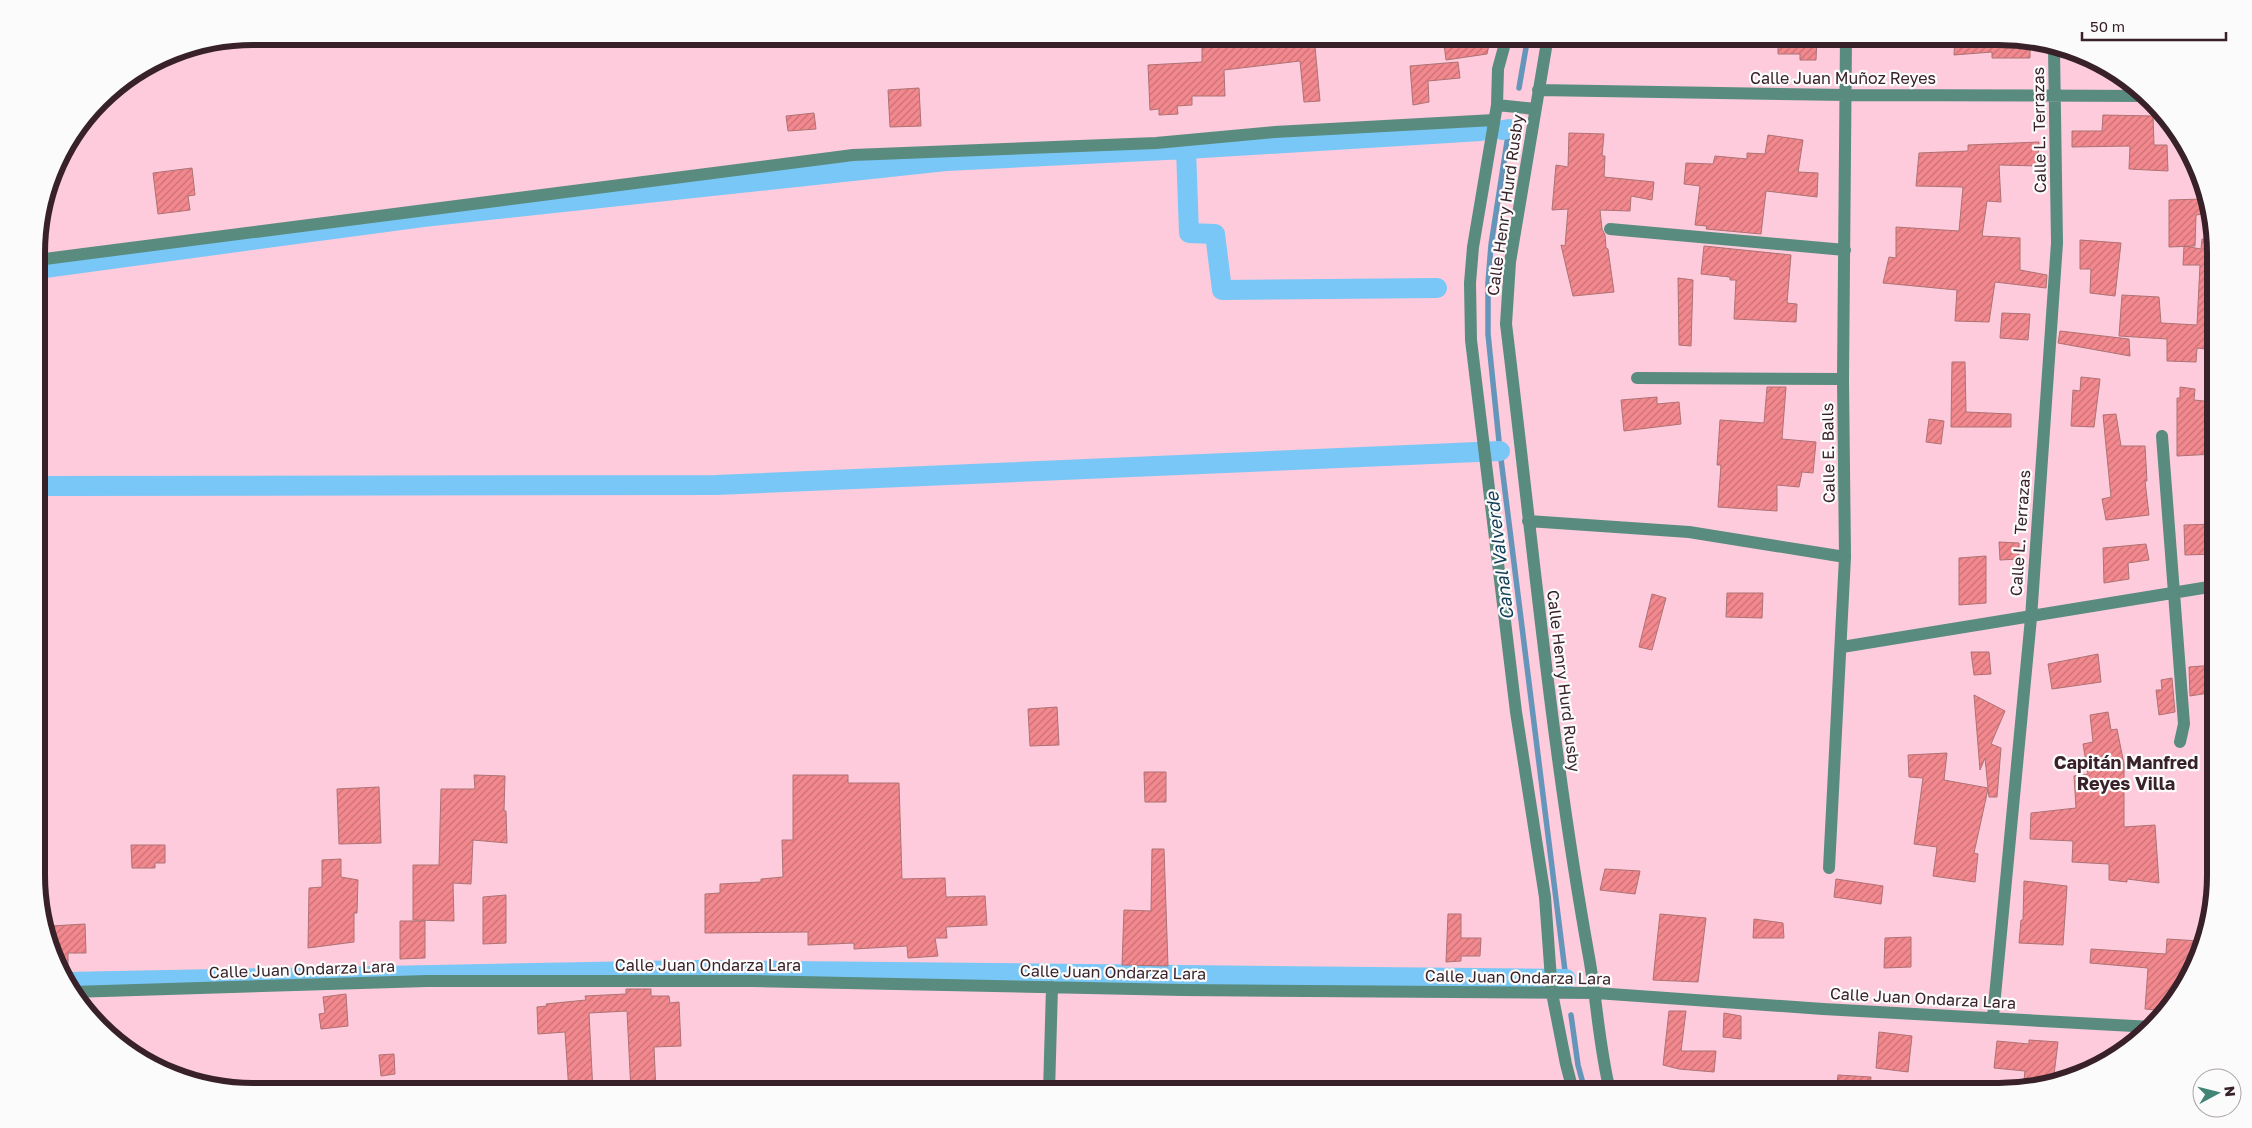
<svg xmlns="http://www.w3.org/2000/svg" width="2252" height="1128" font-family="'Golos Text',sans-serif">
	<defs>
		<pattern id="building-hatch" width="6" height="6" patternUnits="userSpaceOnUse" patternTransform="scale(1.25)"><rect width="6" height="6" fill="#f3898f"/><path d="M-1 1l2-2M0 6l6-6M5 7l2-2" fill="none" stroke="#c67075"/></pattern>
	</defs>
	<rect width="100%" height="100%" fill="#fdcbdb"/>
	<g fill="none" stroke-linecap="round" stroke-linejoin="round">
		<path stroke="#6595b8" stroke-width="5.5" d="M 1519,88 L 1528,36
			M 1509,129 L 1491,245 L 1488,283 L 1488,334 L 1500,451 L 1566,979
			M 1571,1015 L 1578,1065 L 1585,1091"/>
		<path stroke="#78c7f6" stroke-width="20" d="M 1503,130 L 1509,129
			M 1186,149 L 1189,233 L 1215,234 L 1222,290 L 1437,288
			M 37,269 L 423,217 L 946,161 L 1186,149 L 1481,131
			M 37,486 L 716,485 L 1500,451
			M 66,982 L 695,970 L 1566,979"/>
	</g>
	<path fill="url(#building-hatch)" stroke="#ae7274" d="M 1202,36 L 1223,36 L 1223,44 L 1285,37 L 1285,39 L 1314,36 L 1320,101 L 1304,102 L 1300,61 L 1224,70 L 1225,96 L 1192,96 L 1192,105 L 1177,106 L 1178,114 L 1159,115 L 1159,109 L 1150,110 L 1148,65 L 1202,62 Z
		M 1443,36 L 1491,36 L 1487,54 L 1446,60 Z
		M 1778,36 L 1817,36 L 1816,60 L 1800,60 L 1800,54 L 1778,54 Z
		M 1955,36 L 1999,36 L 2030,43 L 2030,58 L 1992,58 L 1992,52 L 1954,55 Z
		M 1458,62 L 1460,78 L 1428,81 L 1429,102 L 1413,105 L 1410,66 Z
		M 919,88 L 921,126 L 890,127 L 888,90 Z
		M 814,113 L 816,129 L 788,131 L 786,116 Z
		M 2103,115 L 2153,116 L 2154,145 L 2167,145 L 2168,171 L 2129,169 L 2130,146 L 2072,147 L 2072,131 L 2102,131 Z
		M 1569,133 L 1604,134 L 1602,156 L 1605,156 L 1604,177 L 1654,182 L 1652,200 L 1631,196 L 1630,211 L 1600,210 L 1602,229 L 1605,235 L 1606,248 L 1608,249 L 1614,292 L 1573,296 L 1561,245 L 1565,246 L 1568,209 L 1552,210 L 1556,165 L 1568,167 Z
		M 1768,135 L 1803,140 L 1798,172 L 1818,173 L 1817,197 L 1766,191 L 1761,234 L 1706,229 L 1707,226 L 1695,225 L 1700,186 L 1684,184 L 1686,163 L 1713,164 L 1715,156 L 1747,159 L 1747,153 L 1765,154 Z
		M 2039,142 L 2038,166 L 1999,165 L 2001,202 L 1987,201 L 1982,236 L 2020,238 L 2020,270 L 2047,275 L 2046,288 L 1995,282 L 1989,322 L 1955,321 L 1957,290 L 1883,283 L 1889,257 L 1896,258 L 1896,227 L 1959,231 L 1963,187 L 1916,186 L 1919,153 L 1968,151 L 1968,145 Z
		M 192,168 L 195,195 L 188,196 L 190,210 L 158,214 L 153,173 Z
		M 2204,199 L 2210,213 L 2196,215 L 2195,246 L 2169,247 L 2169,200 Z
		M 2202,239 L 2214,240 L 2214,350 L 2197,348 L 2196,362 L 2167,361 L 2167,339 L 2119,336 L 2122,295 L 2159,297 L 2161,323 L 2197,325 L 2200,265 L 2183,265 L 2184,246 L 2201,249 Z
		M 2080,240 L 2121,243 L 2115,296 L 2090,293 L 2091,269 L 2080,269 Z
		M 1704,246 L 1791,255 L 1787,303 L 1797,304 L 1796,322 L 1734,319 L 1736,280 L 1730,280 L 1730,277 L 1701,274 Z
		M 1678,278 L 1693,280 L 1691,346 L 1679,345 Z
		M 2002,313 L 2030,314 L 2028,340 L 2000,338 Z
		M 2060,331 L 2129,339 L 2130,356 L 2058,343 Z
		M 1952,362 L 1965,362 L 1966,412 L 2011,414 L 2011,427 L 1951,427 Z
		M 2081,377 L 2100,379 L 2094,427 L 2071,426 L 2073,390 L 2080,391 Z
		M 1767,387 L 1786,387 L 1782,439 L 1816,442 L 1813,473 L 1802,472 L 1799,487 L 1777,485 L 1777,511 L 1718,507 L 1721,465 L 1717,465 L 1720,420 L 1764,423 Z
		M 2180,387 L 2195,389 L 2194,400 L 2214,402 L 2215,454 L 2177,456 L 2177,398 L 2180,398 Z
		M 1657,397 L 1657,404 L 1679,402 L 1681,424 L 1624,431 L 1621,400 Z
		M 2116,414 L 2121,446 L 2145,446 L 2147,481 L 2145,481 L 2149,515 L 2106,520 L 2102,499 L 2111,497 L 2103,415 Z
		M 1929,419 L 1944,421 L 1941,444 L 1926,442 Z
		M 2215,524 L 2215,554 L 2185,555 L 2184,525 Z
		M 1999,542 L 2019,543 L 2019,559 L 2000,560 Z
		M 2146,544 L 2149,560 L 2128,563 L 2129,579 L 2104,583 L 2103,548 Z
		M 1986,556 L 1986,603 L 1959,605 L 1959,558 Z
		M 1727,593 L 1763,593 L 1762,618 L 1726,617 Z
		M 1652,594 L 1666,598 L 1652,650 L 1639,647 Z
		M 1971,652 L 1989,652 L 1991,674 L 1974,675 Z
		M 2098,654 L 2101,682 L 2052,689 L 2048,664 Z
		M 2215,665 L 2215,692 L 2190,696 L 2189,667 Z
		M 2172,678 L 2175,712 L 2159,715 L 2156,690 L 2162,690 L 2161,680 Z
		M 1974,695 L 2005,711 L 1991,744 L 2001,748 L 1997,797 L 1989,797 L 1988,789 L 1974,853 L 1978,854 L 1975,882 L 1933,876 L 1937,847 L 1914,844 L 1923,778 L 1909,777 L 1908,755 L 1947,753 L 1944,780 L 1988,788 L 1985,758 L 1980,770 Z
		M 1057,707 L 1059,745 L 1030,746 L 1028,709 Z
		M 2108,712 L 2111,730 L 2117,729 L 2124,764 L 2124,827 L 2155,825 L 2159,883 L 2127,879 L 2127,882 L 2109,880 L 2109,864 L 2072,862 L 2073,841 L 2030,839 L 2031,813 L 2076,808 L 2074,776 L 2088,774 L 2083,744 L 2093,742 L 2090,715 Z
		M 1144,772 L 1166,772 L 1166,802 L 1145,802 Z
		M 474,775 L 505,776 L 504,811 L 506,811 L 507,843 L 473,840 L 471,884 L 453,883 L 454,921 L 413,920 L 413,865 L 439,865 L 441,789 L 475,789 Z
		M 793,775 L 848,775 L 848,783 L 899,783 L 902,879 L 945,878 L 946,897 L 985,896 L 987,925 L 946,927 L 947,938 L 935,938 L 938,956 L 908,958 L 907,946 L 854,949 L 854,943 L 808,945 L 808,932 L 705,933 L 705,894 L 720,893 L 720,884 L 761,882 L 761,879 L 783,877 L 782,840 L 793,840 Z
		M 379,787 L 381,843 L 339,844 L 337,789 Z
		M 131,845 L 165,845 L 165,863 L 155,863 L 155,868 L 132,868 Z
		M 1152,849 L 1164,849 L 1168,966 L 1122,965 L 1124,910 L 1151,911 Z
		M 341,859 L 341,877 L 358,880 L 357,913 L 354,913 L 354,942 L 308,948 L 309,888 L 322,887 L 322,860 Z
		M 1605,869 L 1640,871 L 1635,894 L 1600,890 Z
		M 1836,879 L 1883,886 L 1881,904 L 1834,897 Z
		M 2024,881 L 2067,886 L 2063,945 L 2019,943 L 2021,920 L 2023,920 Z
		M 506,895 L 506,943 L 483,944 L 483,897 Z
		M 1448,914 L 1461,914 L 1461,938 L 1481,938 L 1480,956 L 1461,956 L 1461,961 L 1446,962 Z
		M 1660,914 L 1706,918 L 1698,982 L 1653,980 Z
		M 1754,919 L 1783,923 L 1784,938 L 1753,938 Z
		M 400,921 L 425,921 L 425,958 L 400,959 Z
		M 85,924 L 86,953 L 68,953 L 68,985 L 53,958 L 51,926 Z
		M 1911,937 L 1911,967 L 1884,968 L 1885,938 Z
		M 2167,939 L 2200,941 L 2194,971 L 2167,1011 L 2145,1009 L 2148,968 L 2090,963 L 2091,949 L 2166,954 Z
		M 626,989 L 651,989 L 651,996 L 669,996 L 670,1003 L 679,1002 L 681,1046 L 654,1047 L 656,1092 L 631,1092 L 627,1011 L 589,1013 L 593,1092 L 569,1092 L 565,1032 L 538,1034 L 537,1007 L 547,1006 L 546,1004 L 586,1000 L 585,996 L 626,994 Z
		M 346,994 L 348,1026 L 321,1029 L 319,1014 L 325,1013 L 323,997 Z
		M 1669,1011 L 1686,1011 L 1681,1051 L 1716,1051 L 1714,1072 L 1679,1069 L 1663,1065 Z
		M 1724,1013 L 1741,1016 L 1741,1039 L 1723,1037 Z
		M 1879,1032 L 1912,1036 L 1908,1072 L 1876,1068 Z
		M 2029,1040 L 2058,1042 L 2053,1083 L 2024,1080 L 2025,1071 L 1994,1068 L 1997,1041 L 2029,1044 Z
		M 394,1054 L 395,1074 L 381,1076 L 379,1055 Z
		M 1838,1075 L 1871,1077 L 1870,1091 L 1836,1091 Z"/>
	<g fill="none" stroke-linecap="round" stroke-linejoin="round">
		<path stroke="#598b7f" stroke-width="12" d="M 1507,36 L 1498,69 L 1497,105 L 1473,247 L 1470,283 L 1471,340 L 1516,712 L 1545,897 L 1552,993 L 1566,1064 L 1573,1091
			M 1548,36 L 1510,262 L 1506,324 C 1532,535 1551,747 1589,957 C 1597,1002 1599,1047 1610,1091
			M 1538,90 L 1847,95 L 2148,96
			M 1497,105 L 1535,109
			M 1610,229 L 1845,250
			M 37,260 L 853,155 L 1156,143 L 1275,132 L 1494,120
			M 1637,378 L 1843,379
			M 2162,436 L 2184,724 L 2180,742
			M 1528,521 L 1689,532 L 1845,557
			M 1842,647 L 2215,586
			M 1829,868 L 1845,557 L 1843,379 L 1846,36
			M 72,992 L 427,981 L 752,981 L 1183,990 L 1596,993 L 1823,1009 L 2152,1027
			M 1993,1017 L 2031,618 L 2057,243 L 2054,49
			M 1049,1092 L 1052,987"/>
	</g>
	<g text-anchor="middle" stroke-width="4.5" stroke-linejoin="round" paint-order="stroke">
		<g font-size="16" fill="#382129" stroke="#fbfbfb">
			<text x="1843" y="84">Calle Juan Muñoz Reyes</text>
			<text transform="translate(2039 130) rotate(-91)" y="6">Calle L. Terrazas</text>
			<text transform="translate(1505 205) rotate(-82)" y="6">Calle Henry Hurd Rusby</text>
			<text transform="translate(1828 453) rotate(-91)" y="6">Calle E. Balls</text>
			<text transform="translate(2020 533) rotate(-86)" y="6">Calle L. Terrazas</text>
			<text transform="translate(1564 681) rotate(83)" y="6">Calle Henry Hurd Rusby</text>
			<text x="708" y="971">Calle Juan Ondarza Lara</text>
			<text transform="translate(302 969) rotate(-2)" y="6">Calle Juan Ondarza Lara</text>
			<text transform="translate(1113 972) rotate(1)" y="6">Calle Juan Ondarza Lara</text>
			<text transform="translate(1518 977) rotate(1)" y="6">Calle Juan Ondarza Lara</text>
			<text transform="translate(1923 998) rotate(3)" y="6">Calle Juan Ondarza Lara</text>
		</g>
		<g font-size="18" font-style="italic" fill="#113d56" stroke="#fbfbfb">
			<text transform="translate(1500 556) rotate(-97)" y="6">Canal Valverde</text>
		</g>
		<g font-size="18" font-weight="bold" fill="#382129" stroke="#fbfbfb">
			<text x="2126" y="769">Capitán Manfred<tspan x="2126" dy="21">Reyes Villa</tspan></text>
		</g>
	</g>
	<path d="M0 0H2252V1128H0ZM253 45H1999A208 208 0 0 1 2207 253V875A208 208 0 0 1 1999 1083H253A208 208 0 0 1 45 875V253A208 208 0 0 1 253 45Z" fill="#fbfbfb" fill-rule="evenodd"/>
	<path fill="none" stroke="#382129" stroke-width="6" d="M253 45H1999A208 208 0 0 1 2207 253V875A208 208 0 0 1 1999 1083H253A208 208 0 0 1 45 875V253A208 208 0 0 1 253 45Z"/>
	<g transform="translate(2217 1093) rotate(83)"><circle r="24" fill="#fbfbfb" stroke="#ada4a7"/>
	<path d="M0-4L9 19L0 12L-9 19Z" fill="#428475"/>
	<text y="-8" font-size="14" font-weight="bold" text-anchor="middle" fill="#382129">N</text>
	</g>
	<path d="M2082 32v8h144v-8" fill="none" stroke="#382129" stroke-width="2.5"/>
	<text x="2090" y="32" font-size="15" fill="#382129" stroke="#fbfbfb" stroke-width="4" paint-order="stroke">50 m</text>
</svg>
